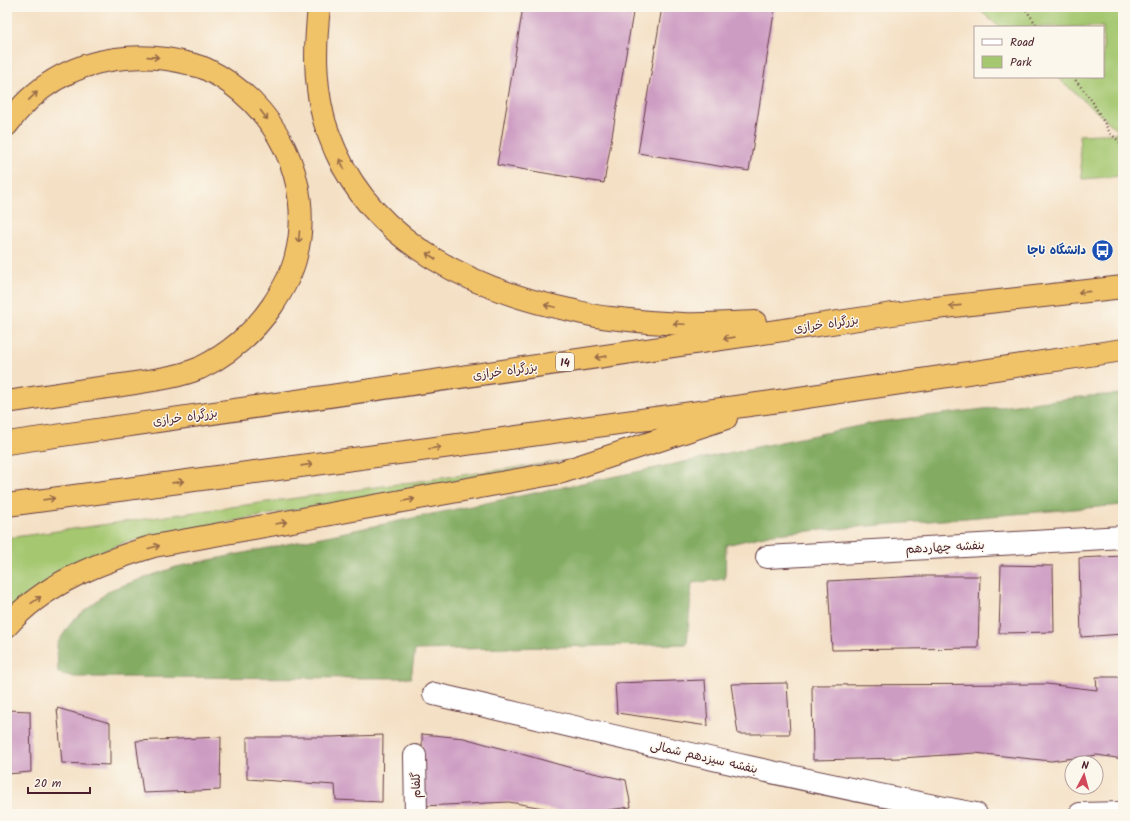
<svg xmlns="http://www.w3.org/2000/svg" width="1130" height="821" font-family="Kalam,'Playpen Sans Arabic',sans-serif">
	<rect width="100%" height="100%" fill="#fbf7ec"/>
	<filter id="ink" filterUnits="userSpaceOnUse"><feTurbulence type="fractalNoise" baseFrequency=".025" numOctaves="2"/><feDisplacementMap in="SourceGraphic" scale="8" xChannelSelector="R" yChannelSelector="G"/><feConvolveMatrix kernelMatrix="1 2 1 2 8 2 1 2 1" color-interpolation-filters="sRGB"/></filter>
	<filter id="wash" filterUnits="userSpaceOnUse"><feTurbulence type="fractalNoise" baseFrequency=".012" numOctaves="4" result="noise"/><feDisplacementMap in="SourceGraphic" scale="16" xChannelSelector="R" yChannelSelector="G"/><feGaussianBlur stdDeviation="0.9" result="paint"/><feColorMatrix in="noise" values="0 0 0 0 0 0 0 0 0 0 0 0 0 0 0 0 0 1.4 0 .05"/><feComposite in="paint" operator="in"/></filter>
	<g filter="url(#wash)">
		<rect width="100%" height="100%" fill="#f4e0c4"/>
		<path fill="#a4c770" stroke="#77734e" d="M 976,7 L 1123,7 L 1123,176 L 1082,179 L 1079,135 L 1121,133 L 1057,77 L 1103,77 L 1103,27 L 999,27 Z
			M 564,461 L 174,532 L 123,543 L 87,558 L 7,612 L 7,538 Z"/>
		<path fill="#83ac62" stroke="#666646" d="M 1123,394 L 1123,505 L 773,534 L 726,545 L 725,579 L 692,583 L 687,644 L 415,650 L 411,678 L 75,677 L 58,673 L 57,644 L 72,621 L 110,590 L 176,567 L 878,422 L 1089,396 Z"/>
		<g id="blocks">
			<path fill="#cd9cc3" d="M 523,7 L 634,7 L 604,183 L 497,165 Z
				M 662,7 L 775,7 L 749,171 L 638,153 Z
				M 1123,556 L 1123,634 L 1081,637 L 1079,558 Z
				M 1001,565 L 1053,566 L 1054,632 L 999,633 Z
				M 920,576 L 980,576 L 978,648 L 832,650 L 828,581 Z
				M 1096,677 L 1123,677 L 1123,759 L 1097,755 L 1051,761 L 975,753 L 901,758 L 813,760 L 812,685 L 1046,684 L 1097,690 Z
				M 705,680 L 708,726 L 617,713 L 615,683 Z
				M 787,683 L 790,734 L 738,734 L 731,684 Z
				M 57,708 L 110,723 L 110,765 L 62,763 Z
				M 7,710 L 30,711 L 31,772 L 7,774 Z
				M 422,734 L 464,738 L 575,769 L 626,780 L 631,807 L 577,814 L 509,802 L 423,806 Z
				M 383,735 L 382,802 L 336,800 L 335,785 L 247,779 L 247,737 L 331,737 Z
				M 221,737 L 220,790 L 143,793 L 136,741 Z"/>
		</g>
	</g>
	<g filter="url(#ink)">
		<use href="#blocks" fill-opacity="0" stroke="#643c42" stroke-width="1"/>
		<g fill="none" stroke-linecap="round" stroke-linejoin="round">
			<defs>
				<path id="minor" d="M 767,557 L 1123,537
					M 434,694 C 614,736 794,780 976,814
					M 415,756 L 416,814
					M 1080,814 L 1123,813"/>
				<path id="highway" d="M 319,7 C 315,45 314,79 323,116 C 326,129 331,140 336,152 C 377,244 476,291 570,310 C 583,313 597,317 610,318 C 634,321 658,323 682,324 C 706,325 731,323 755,322
					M 7,125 C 34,87 70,65 116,59 C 143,55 165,57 191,64 C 196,66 202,67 206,69 C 275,102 315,181 296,256 C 292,274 282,291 272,306 C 254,332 229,354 200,368 C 177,378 147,381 122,385 C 84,390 45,396 7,402
					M 7,443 L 927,309 L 1123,287
					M 7,505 L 488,441 L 779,401 L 1123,350
					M 7,626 C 44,583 101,562 154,546 L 562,472 L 726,418"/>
			</defs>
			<use href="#minor" stroke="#643c42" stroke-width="24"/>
			<use href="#highway" stroke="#643c42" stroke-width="24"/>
			<path stroke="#643c42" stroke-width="2.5" stroke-dasharray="1 3" stroke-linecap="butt" d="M 1024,7 L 1038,27
				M 1073,77 L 1092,101 L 1110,133 L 1123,145"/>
			<use href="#minor" stroke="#fff" stroke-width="22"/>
			<use href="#highway" stroke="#f1c369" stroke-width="22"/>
		</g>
		<defs><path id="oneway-shaft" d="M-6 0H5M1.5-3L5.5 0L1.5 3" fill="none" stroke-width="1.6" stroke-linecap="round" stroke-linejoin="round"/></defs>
		<g stroke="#956947">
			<use href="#oneway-shaft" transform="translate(153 57) rotate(4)"/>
			<use href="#oneway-shaft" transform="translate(33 96) rotate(-44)"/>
			<use href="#oneway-shaft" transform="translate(264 115) rotate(52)"/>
			<use href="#oneway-shaft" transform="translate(342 164) rotate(-117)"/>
			<use href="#oneway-shaft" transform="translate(299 237) rotate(95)"/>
			<use href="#oneway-shaft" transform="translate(431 256) rotate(-147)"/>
			<use href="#oneway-shaft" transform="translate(1084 292) rotate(174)"/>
			<use href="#oneway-shaft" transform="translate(550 306) rotate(-168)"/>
			<use href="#oneway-shaft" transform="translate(955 306) rotate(174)"/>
			<use href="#oneway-shaft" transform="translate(679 324) rotate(-177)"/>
			<use href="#oneway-shaft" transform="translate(729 338) rotate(172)"/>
			<use href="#oneway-shaft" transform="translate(601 357) rotate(172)"/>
			<use href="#oneway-shaft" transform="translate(435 448) rotate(-8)"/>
			<use href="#oneway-shaft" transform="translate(307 465) rotate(-8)"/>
			<use href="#oneway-shaft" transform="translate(178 482) rotate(-8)"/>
			<use href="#oneway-shaft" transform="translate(49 499) rotate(-8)"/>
			<use href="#oneway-shaft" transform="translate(409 500) rotate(-10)"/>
			<use href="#oneway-shaft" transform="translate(281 523) rotate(-10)"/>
			<use href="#oneway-shaft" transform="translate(154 547) rotate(-14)"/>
			<use href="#oneway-shaft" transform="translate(36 600) rotate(-35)"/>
		</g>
	</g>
	<defs>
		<symbol id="bus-disc" viewBox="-11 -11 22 22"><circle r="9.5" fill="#1a4fb4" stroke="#fbf7ec"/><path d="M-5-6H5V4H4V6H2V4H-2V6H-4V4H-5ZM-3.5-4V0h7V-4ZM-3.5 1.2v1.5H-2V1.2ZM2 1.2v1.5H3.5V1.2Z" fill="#fff"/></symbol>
	</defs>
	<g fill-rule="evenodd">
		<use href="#bus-disc" x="1090" y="238" width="25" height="25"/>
	</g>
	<g text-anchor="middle" stroke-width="3" stroke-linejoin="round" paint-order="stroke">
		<rect fill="#fbf7ec" stroke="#7f6065" stroke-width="1" x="556" y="353" width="18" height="18" rx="3"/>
		<g font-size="11" font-weight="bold" fill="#4a1f2b">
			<text x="565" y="366">14</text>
		</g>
		<g font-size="12" font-weight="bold" fill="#164399" stroke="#fbf7ec" text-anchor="end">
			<text x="1086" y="254">دانشگاه ناجا</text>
		</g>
		<g font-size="12" fill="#4a1f2b" stroke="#fbf7ec">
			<text transform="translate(826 324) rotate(-8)" y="4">بزرگراه خرازی</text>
			<text transform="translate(505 371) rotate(-8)" y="4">بزرگراه خرازی</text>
			<text transform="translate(185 417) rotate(-8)" y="4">بزرگراه خرازی</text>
			<text transform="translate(945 547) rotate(-3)" y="4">بنفشه چهاردهم</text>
			<text transform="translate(704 757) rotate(13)" y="4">بنفشه سیزدهم شمالی</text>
			<text transform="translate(416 785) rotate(-91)" y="4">گلفام</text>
		</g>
	</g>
	<rect width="1130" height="821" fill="none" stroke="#fbf7ec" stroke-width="24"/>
	<rect x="974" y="26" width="130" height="52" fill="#fbf7ec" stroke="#b4a19f"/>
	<rect x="982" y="39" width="20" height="6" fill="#ffffff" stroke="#b4a19f"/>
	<text x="1010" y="46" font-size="12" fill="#4a1f2b">Road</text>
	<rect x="982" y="56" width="20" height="12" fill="#a4c770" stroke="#b4a19f"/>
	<text x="1010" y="66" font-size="12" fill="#4a1f2b">Park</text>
	<g transform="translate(1084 775) rotate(6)"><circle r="19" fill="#fbf7ec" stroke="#b4a19f"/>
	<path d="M0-3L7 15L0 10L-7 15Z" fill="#d1495b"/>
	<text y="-6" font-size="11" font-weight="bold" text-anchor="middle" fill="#4a1f2b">N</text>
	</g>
	<path d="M28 787v6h62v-6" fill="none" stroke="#4a1f2b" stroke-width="2"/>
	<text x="34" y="787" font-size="12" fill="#4a1f2b" stroke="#fbf7ec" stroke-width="3" paint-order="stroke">20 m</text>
</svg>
